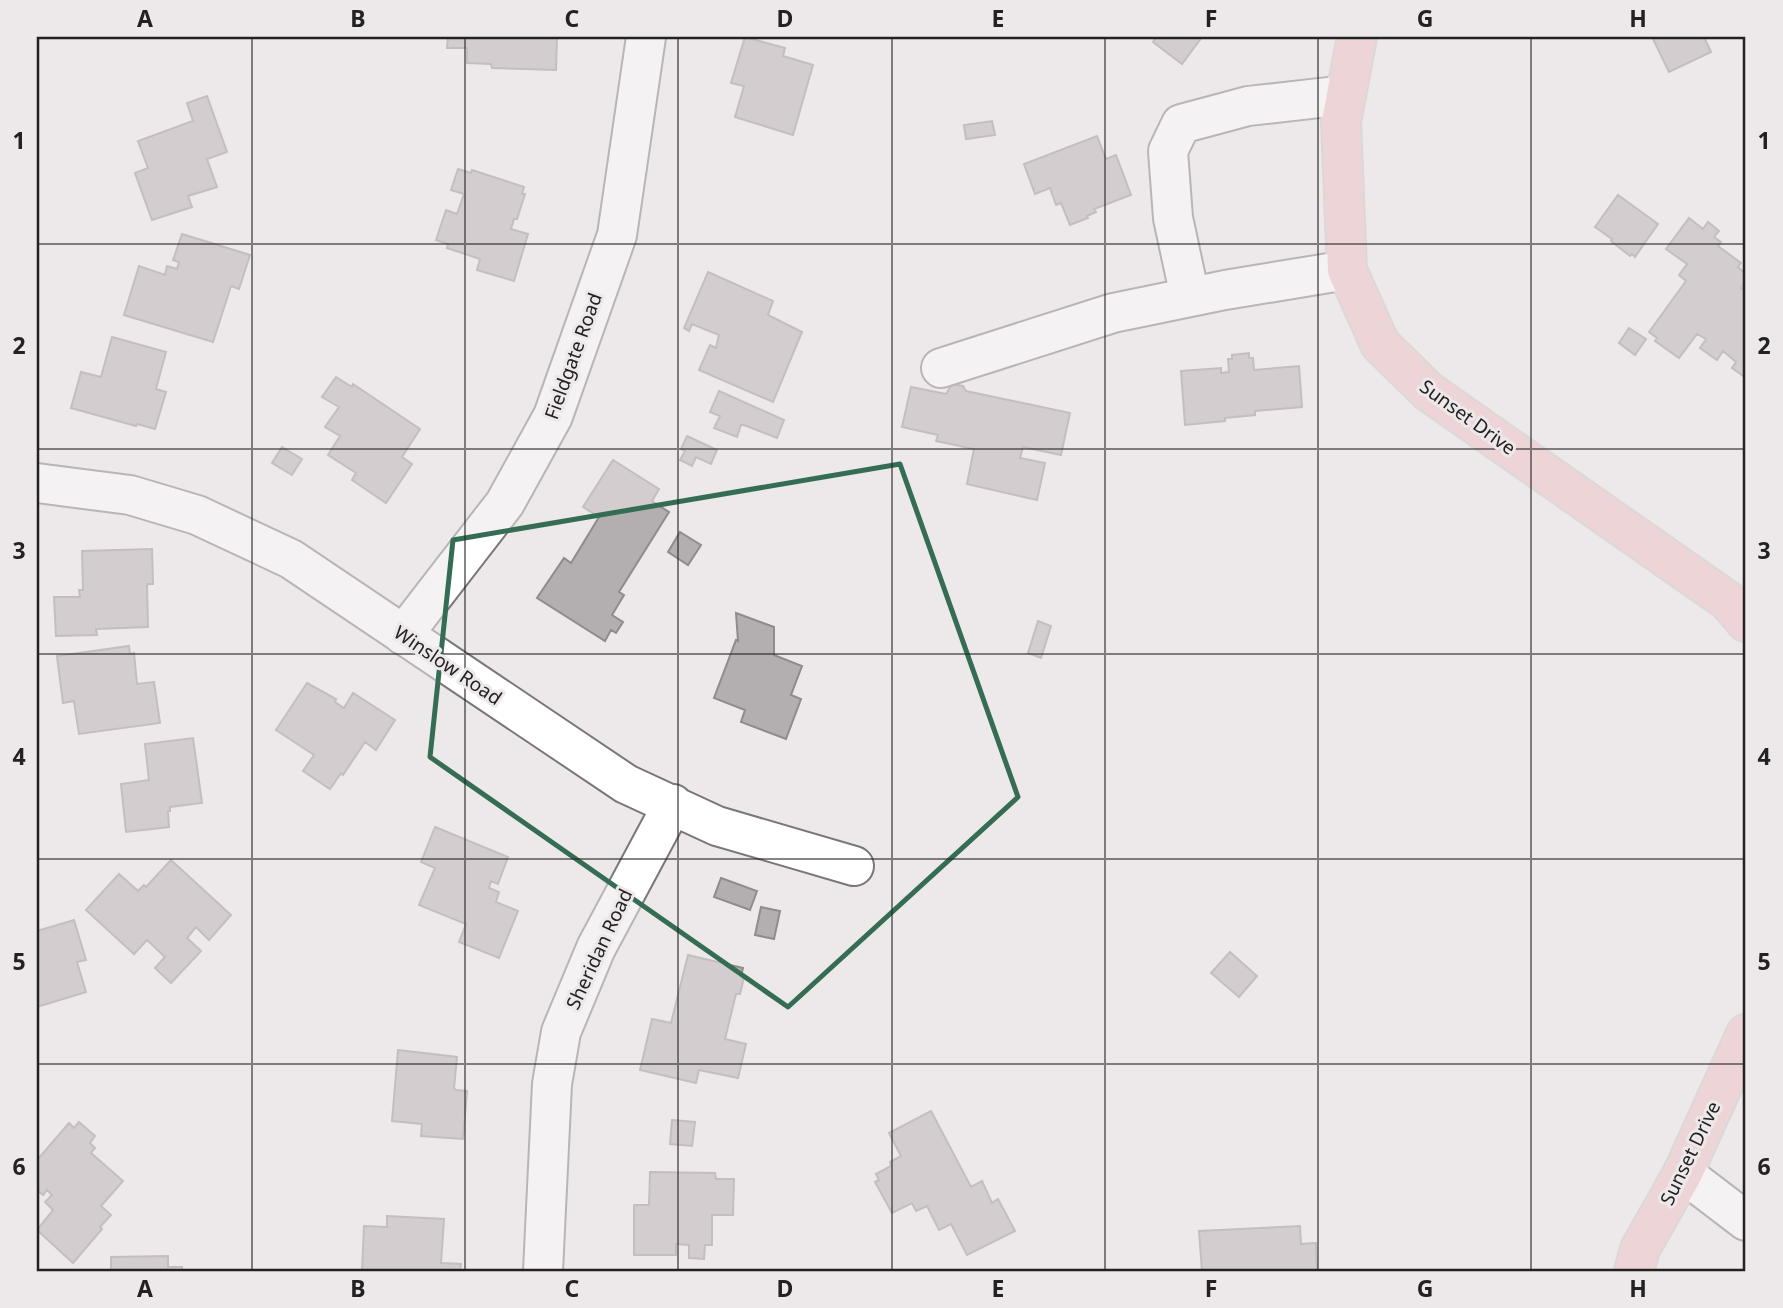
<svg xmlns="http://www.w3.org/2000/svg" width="1783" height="1308" font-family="'Noto Sans',sans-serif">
	<rect width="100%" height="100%" fill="#ede8e9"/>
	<path fill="#b3aeaf" stroke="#908c8c" stroke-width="2" d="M 448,37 L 557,37 L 556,70 L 492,68 L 491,64 L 467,63 L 467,48 L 447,48 Z
		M 745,37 L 785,48 L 783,56 L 813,65 L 793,135 L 735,117 L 744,86 L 731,83 Z
		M 1152,37 L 1202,37 L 1182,64 L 1153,42 L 1155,39 Z
		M 1652,37 L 1704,37 L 1711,52 L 1669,72 Z
		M 207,96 L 227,152 L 207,159 L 217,187 L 188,196 L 192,207 L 152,220 L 135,173 L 148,168 L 138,141 L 193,121 L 187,103 Z
		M 992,121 L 995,135 L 966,139 L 964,125 Z
		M 1097,136 L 1106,159 L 1116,155 L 1131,195 L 1094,209 L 1096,212 L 1087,216 L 1088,218 L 1070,225 L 1061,203 L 1056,205 L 1050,188 L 1035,194 L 1024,164 Z
		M 458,169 L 471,173 L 472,170 L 524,187 L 522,194 L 525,194 L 517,219 L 514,219 L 511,229 L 528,234 L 514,281 L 477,270 L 480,259 L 447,248 L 448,244 L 436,240 L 446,210 L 457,214 L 464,194 L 451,190 Z
		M 1618,195 L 1658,224 L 1635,257 L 1632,254 L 1630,256 L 1611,241 L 1612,239 L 1595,227 Z
		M 1689,218 L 1703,229 L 1708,222 L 1719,231 L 1714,237 L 1721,242 L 1718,246 L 1741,263 L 1738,267 L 1746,274 L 1746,281 L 1741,288 L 1746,292 L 1746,378 L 1732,368 L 1736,362 L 1723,351 L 1717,360 L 1700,348 L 1706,339 L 1697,334 L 1679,358 L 1655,341 L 1657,338 L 1649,332 L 1686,281 L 1679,275 L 1687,264 L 1666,249 Z
		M 182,234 L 250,255 L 239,289 L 231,286 L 213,342 L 124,315 L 139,266 L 165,275 L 167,266 L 177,269 L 179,262 L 173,260 Z
		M 708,272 L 773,301 L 768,315 L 802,332 L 773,402 L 699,370 L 710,345 L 716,348 L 719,335 L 692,324 L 689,331 L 684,328 Z
		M 1629,328 L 1646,339 L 1635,355 L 1619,343 Z
		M 112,337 L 166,352 L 156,389 L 166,392 L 155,429 L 137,424 L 136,426 L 71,408 L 81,372 L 101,377 Z
		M 1249,353 L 1249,358 L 1253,358 L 1254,370 L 1299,366 L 1302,407 L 1255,411 L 1255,415 L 1225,418 L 1225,421 L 1185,425 L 1181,371 L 1221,368 L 1221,373 L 1229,372 L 1228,359 L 1232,359 L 1232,355 Z
		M 336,377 L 352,387 L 353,384 L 420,429 L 402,457 L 412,464 L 386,503 L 352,480 L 356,473 L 328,455 L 340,436 L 325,427 L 339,407 L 322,397 Z
		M 952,384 L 963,386 L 966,391 L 1070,413 L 1061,455 L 1023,447 L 1020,458 L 1045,463 L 1037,500 L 967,484 L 974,449 L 936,441 L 938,435 L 902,427 L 911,387 L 946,394 Z
		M 719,391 L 784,420 L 777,438 L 744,425 L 741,425 L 737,437 L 714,428 L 720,416 L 710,412 Z
		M 687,436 L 717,450 L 711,464 L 696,457 L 692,466 L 680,460 L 685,451 L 681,449 Z
		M 282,447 L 302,459 L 292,475 L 272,463 Z
		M 613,460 L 659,489 L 652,501 L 669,512 L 619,592 L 624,595 L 612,615 L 623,622 L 616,633 L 611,630 L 605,641 L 537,598 L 564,558 L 571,563 L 599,517 L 583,507 Z
		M 680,532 L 701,545 L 688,565 L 668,552 Z
		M 152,549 L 153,584 L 147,584 L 148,627 L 96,629 L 97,635 L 56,636 L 54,597 L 80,597 L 79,590 L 83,590 L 82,551 Z
		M 736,613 L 774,627 L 774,655 L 802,666 L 791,695 L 801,699 L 786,739 L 741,722 L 745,710 L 714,698 L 736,640 L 738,641 Z
		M 1038,621 L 1051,626 L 1041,658 L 1028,653 Z
		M 129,646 L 130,654 L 134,653 L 137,684 L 154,682 L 160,723 L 79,734 L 74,701 L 63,703 L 57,656 Z
		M 307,683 L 336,699 L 335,702 L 344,708 L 353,693 L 395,720 L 376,750 L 365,742 L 343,775 L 341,773 L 330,789 L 303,771 L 314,755 L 276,730 Z
		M 193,738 L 202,803 L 170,807 L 170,811 L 168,811 L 169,827 L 126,832 L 121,784 L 149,780 L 145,744 Z
		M 435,827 L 508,857 L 498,884 L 491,881 L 489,888 L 499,892 L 496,902 L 518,911 L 499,958 L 459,942 L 466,924 L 419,905 L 435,868 L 421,862 Z
		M 171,860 L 231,915 L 209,940 L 196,927 L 187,938 L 201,951 L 171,983 L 155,968 L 165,957 L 147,940 L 134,954 L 86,910 L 119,874 L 138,891 L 144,885 L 146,887 Z
		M 721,878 L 757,891 L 750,910 L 714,897 Z
		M 761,907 L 780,911 L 774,939 L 755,935 Z
		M 74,920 L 86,960 L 77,962 L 86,992 L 37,1007 L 37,931 Z
		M 1230,952 L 1257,976 L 1239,997 L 1211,973 Z
		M 688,955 L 743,968 L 741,976 L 744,977 L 740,994 L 736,994 L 725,1039 L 746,1044 L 738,1078 L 699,1070 L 696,1083 L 640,1070 L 652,1019 L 671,1023 Z
		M 398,1050 L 457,1057 L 454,1088 L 456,1090 L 467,1091 L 463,1139 L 421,1136 L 422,1124 L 392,1121 Z
		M 931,1111 L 971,1187 L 982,1181 L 992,1203 L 998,1199 L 1015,1231 L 967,1255 L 951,1224 L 939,1230 L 927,1206 L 916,1211 L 912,1203 L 892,1213 L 875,1182 L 879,1180 L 876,1174 L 891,1166 L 890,1162 L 901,1156 L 889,1133 Z
		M 672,1120 L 695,1122 L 692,1146 L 670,1144 Z
		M 79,1122 L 95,1136 L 90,1143 L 95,1148 L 91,1153 L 123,1181 L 101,1206 L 111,1215 L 100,1227 L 102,1229 L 73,1263 L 37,1230 L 53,1210 L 45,1202 L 52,1195 L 47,1190 L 43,1195 L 37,1190 L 37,1160 L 69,1123 L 74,1128 Z
		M 650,1172 L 715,1173 L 716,1179 L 734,1179 L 733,1215 L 712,1215 L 712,1245 L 705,1245 L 704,1259 L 689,1258 L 689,1245 L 676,1244 L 676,1255 L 634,1255 L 634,1205 L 649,1205 Z
		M 387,1216 L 444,1219 L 441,1263 L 461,1264 L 460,1271 L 362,1271 L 364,1226 L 387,1227 Z
		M 1300,1226 L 1301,1244 L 1316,1243 L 1317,1271 L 1202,1271 L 1199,1231 Z
		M 168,1256 L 168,1267 L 182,1267 L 182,1271 L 111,1271 L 111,1257 Z"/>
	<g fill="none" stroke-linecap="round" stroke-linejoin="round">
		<defs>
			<path id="minor" d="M 1190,297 L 1173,218 L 1168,151 L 1181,124 L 1248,106 L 1346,95
				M 941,368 L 1113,313 L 1225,290 L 1347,270
				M 37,483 L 130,495 L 197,515 L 291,559 L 626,784 L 717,826 L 854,866
				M 403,635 L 505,503 L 553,416 L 617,235 L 646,37
				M 1683,1173 L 1746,1221
				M 543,1271 L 552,1084 L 561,1032 L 596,948 L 673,804"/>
			<path id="major" d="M 1357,37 L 1341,122 L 1347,270 L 1380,344 L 1429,392 L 1728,601 L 1746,622
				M 1634,1271 L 1640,1249 L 1683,1173 L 1746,1034"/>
		</defs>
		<use href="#minor" stroke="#7b7777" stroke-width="42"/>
		<use href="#major" stroke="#c6c5c6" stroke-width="42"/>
		<use href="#minor" stroke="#fff" stroke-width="38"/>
		<use href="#major" stroke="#eebec2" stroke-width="38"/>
	</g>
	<path d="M0 0H1783V1308H0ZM 900,464 L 1018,797 L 788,1007 L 430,757 L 453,540 Z" fill="#ede8e9" fill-opacity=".55" fill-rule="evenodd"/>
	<path fill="none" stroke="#356d54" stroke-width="5" stroke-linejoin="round" d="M 900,464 L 1018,797 L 788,1007 L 430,757 L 453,540 Z"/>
	<path fill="none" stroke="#232122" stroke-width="2" stroke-opacity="0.55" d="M 252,37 L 252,1271M 465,37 L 465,1271M 678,37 L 678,1271M 892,37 L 892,1271M 1105,37 L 1105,1271M 1318,37 L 1318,1271M 1531,37 L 1531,1271M 37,244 L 1746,244M 37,449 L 1746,449M 37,654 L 1746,654M 37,859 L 1746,859M 37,1064 L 1746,1064"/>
	<g text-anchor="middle" stroke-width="6" stroke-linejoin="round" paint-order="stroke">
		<g font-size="19" fill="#232122" stroke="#ede8e9">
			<text transform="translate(573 356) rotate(-70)" y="7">Fieldgate Road</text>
			<text transform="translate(1468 417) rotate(36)" y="7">Sunset Drive</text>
			<text transform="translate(448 665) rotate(34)" y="7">Winslow Road</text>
			<text transform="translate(599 949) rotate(-65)" y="7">Sheridan Road</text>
			<text transform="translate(1690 1153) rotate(-64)" y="7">Sunset Drive</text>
		</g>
	</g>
	<rect width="1783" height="1308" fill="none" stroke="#ede8e9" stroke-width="77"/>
	<rect x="38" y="38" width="1706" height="1232" fill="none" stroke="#232122" stroke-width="2.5"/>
	<g font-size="23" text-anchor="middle" font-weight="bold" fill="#232122">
		<text x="145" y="27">A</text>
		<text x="358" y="27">B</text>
		<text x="572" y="27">C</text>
		<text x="785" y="27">D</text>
		<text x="998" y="27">E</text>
		<text x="1211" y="27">F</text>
		<text x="1425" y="27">G</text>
		<text x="1638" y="27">H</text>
		<text x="19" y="149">1</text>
		<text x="1764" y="149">1</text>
		<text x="19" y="354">2</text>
		<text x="1764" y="354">2</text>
		<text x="19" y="559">3</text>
		<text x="1764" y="559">3</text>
		<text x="19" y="765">4</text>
		<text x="1764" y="765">4</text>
		<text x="19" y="970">5</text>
		<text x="1764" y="970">5</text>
		<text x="19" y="1175">6</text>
		<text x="1764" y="1175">6</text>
		<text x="145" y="1297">A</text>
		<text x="358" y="1297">B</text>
		<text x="572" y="1297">C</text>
		<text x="785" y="1297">D</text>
		<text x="998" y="1297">E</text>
		<text x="1211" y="1297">F</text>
		<text x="1425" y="1297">G</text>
		<text x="1638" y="1297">H</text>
	</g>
</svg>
